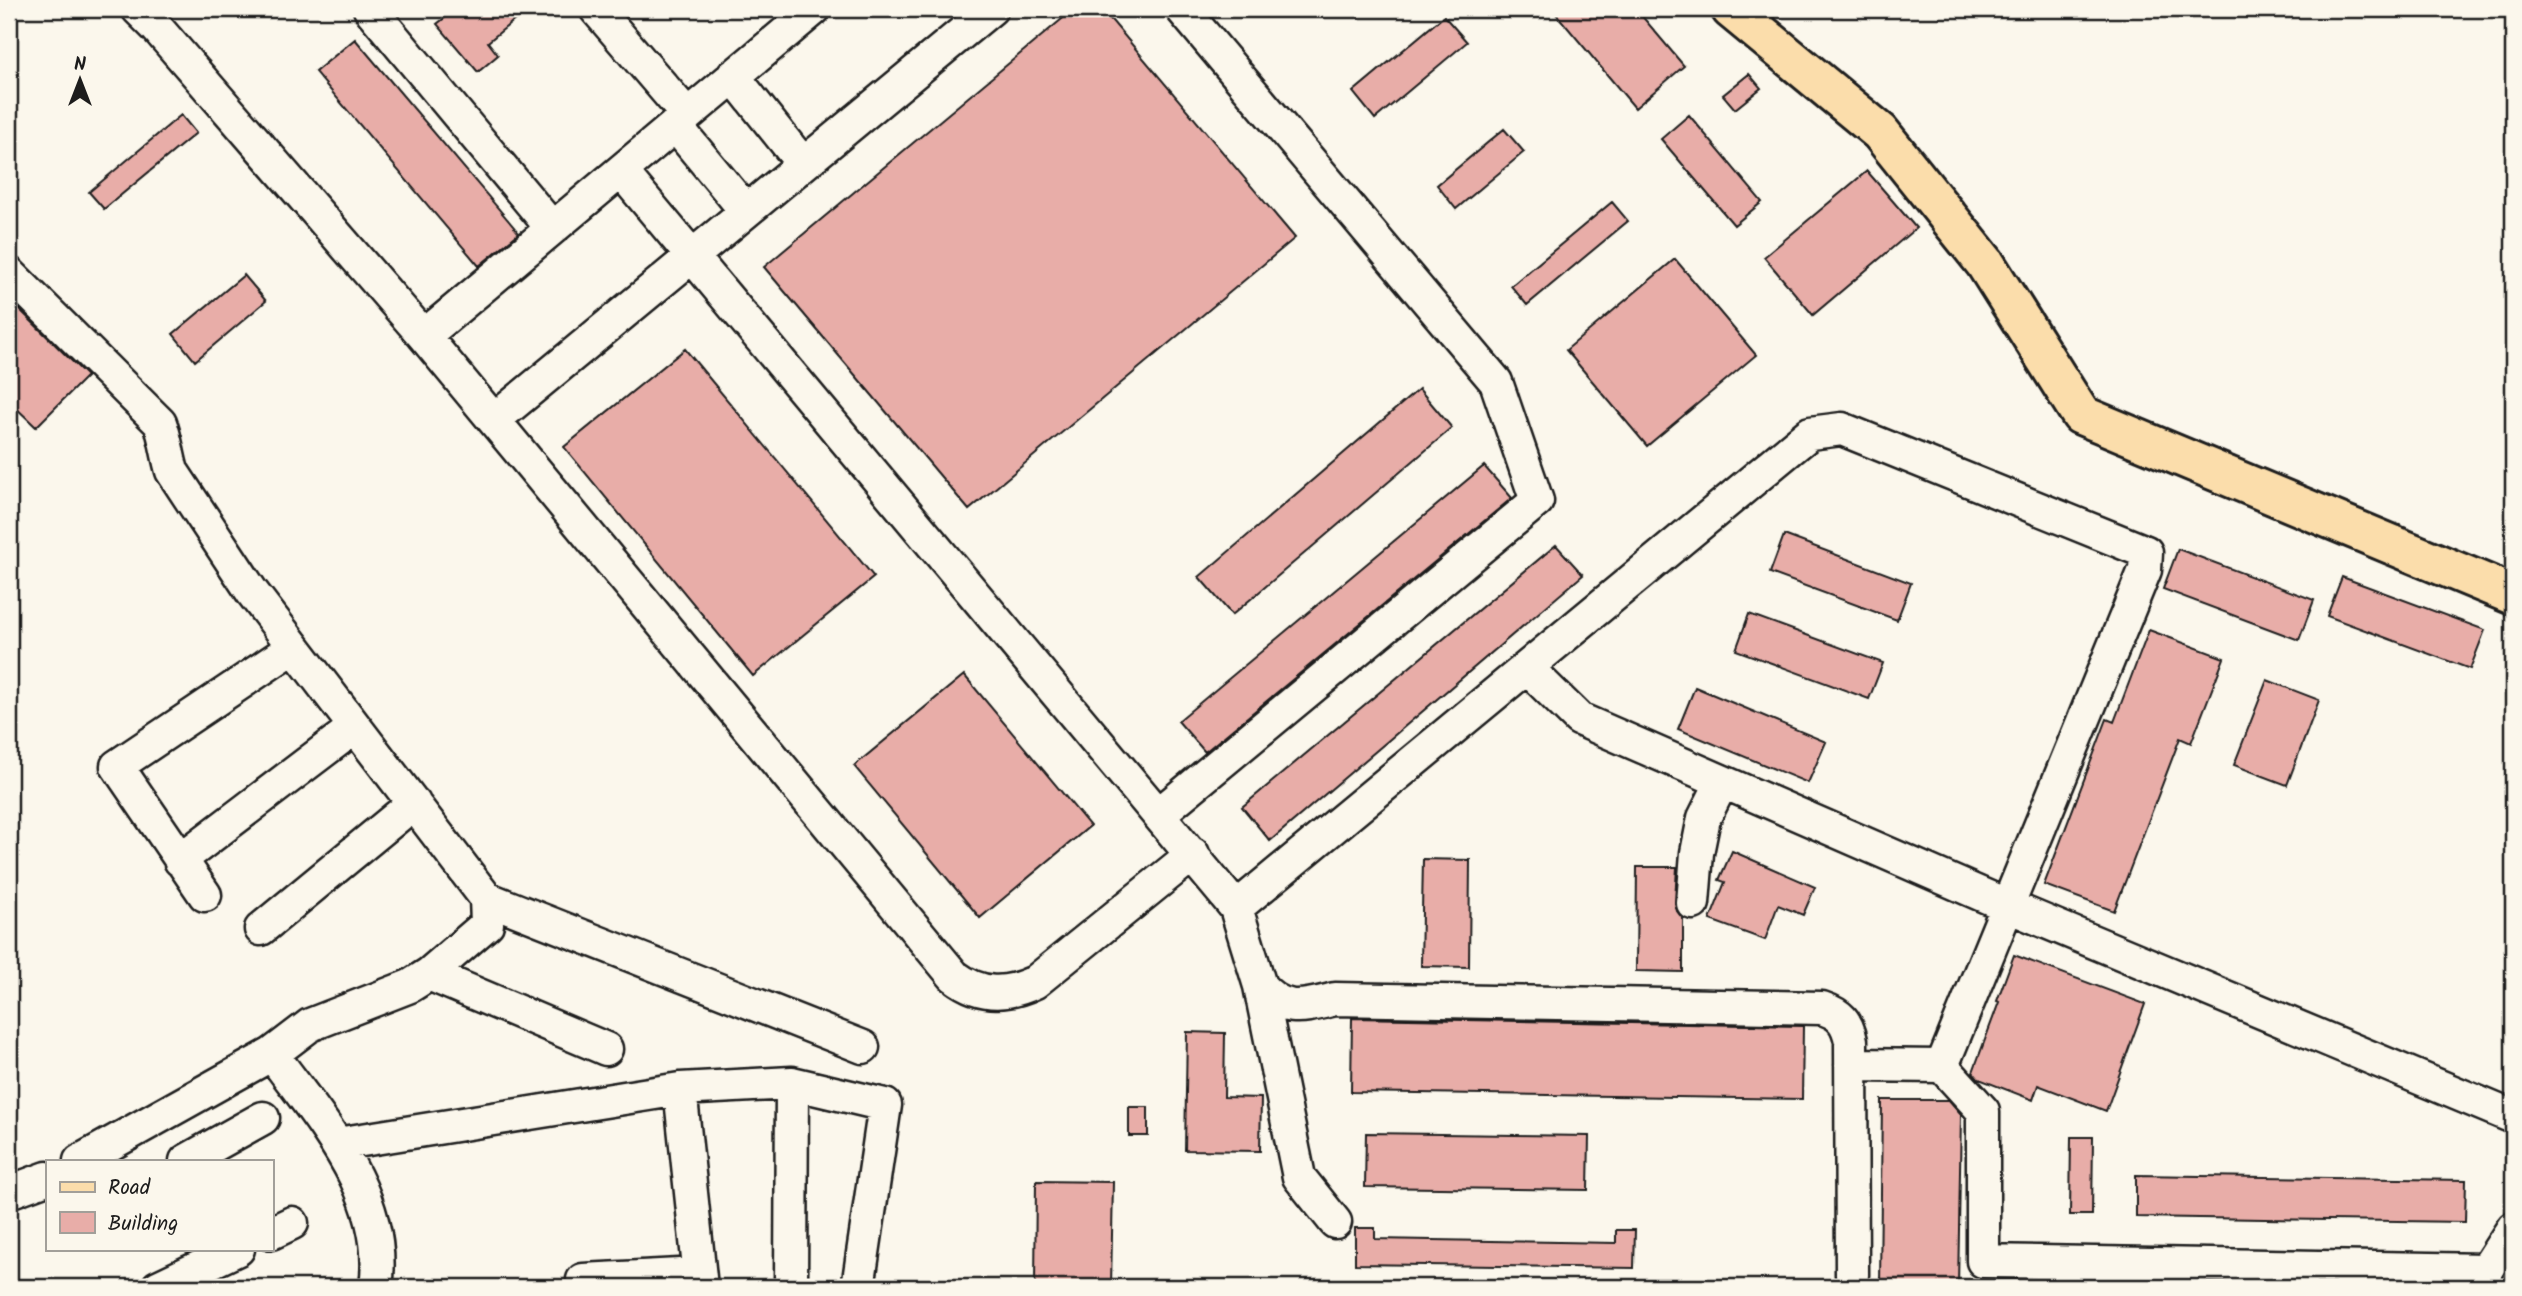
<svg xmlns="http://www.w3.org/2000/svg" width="2522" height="1296" font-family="Kalam,sans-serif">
	<rect width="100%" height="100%" fill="#fbf7ec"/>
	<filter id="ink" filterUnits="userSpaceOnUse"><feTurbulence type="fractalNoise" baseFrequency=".0143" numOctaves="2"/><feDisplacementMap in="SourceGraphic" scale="14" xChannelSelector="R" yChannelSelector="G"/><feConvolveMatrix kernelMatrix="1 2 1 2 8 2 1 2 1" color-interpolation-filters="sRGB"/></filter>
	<g filter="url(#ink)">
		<path fill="#e8ada8" stroke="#1c1c1c" stroke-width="2" d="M 456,9 L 528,9 L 488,42 L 498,55 L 478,72 L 437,24 Z
			M 1074,9 L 1102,9 L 1295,238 L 969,510 L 764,267 Z
			M 1552,9 L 1636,9 L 1684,66 L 1635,108 Z
			M 1444,16 L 1467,42 L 1375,119 L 1353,92 Z
			M 355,39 L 519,233 L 479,266 L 315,72 Z
			M 1749,74 L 1761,88 L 1735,109 L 1723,95 Z
			M 181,115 L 196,133 L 104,209 L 89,192 Z
			M 1689,115 L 1762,202 L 1734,225 L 1661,139 Z
			M 1504,129 L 1524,152 L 1456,209 L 1437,185 Z
			M 1867,171 L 1916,228 L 1813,315 L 1764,257 Z
			M 1612,202 L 1628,221 L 1527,305 L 1511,286 Z
			M 1675,259 L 1756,355 L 1647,446 L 1566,350 Z
			M 244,275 L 266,301 L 195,361 L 173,334 Z
			M 9,299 L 87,376 L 36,427 L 9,401 Z
			M 685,349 L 874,577 L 753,676 L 564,447 Z
			M 1419,389 L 1452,428 L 1232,615 L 1199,577 Z
			M 1484,466 L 1512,498 L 1205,752 L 1178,721 Z
			M 1784,535 L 1911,583 L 1897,620 L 1770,573 Z
			M 1556,545 L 1583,575 L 1270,841 L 1242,807 Z
			M 2178,549 L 2314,600 L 2299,640 L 2163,589 Z
			M 2342,577 L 2485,630 L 2470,669 L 2327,616 Z
			M 1749,614 L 1883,663 L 1869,699 L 1736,650 Z
			M 2149,630 L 2224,658 L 2191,743 L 2180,738 L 2114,911 L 2044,885 L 2107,719 L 2114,722 Z
			M 964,675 L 1090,826 L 980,918 L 854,766 Z
			M 2267,680 L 2319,700 L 2287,785 L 2234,765 Z
			M 1695,687 L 1826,742 L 1808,783 L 1678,729 Z
			M 1732,851 L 1815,887 L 1803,915 L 1778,905 L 1765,940 L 1710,920 L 1725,882 L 1719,880 Z
			M 1423,859 L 1470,860 L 1469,967 L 1421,966 Z
			M 1637,867 L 1677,867 L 1675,902 L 1677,911 L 1683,919 L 1683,972 L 1636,971 Z
			M 2014,955 L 2145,1004 L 2106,1111 L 2038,1085 L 2033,1100 L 1979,1079 L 1973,1072 L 1999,1002 L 1997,1001 Z
			M 1352,1018 L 1803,1026 L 1802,1099 L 1351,1092 Z
			M 1187,1032 L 1225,1033 L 1224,1097 L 1261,1098 L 1260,1151 L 1185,1150 Z
			M 1882,1100 L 1949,1100 L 1961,1114 L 1958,1287 L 1880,1287 Z
			M 1129,1107 L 1148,1107 L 1148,1136 L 1129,1136 Z
			M 1366,1133 L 1589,1136 L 1588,1190 L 1365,1187 Z
			M 2071,1137 L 2093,1137 L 2092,1215 L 2070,1215 Z
			M 2136,1175 L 2466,1180 L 2465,1222 L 2136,1217 Z
			M 1036,1181 L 1113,1182 L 1111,1287 L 1035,1286 Z
			M 1355,1228 L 1375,1228 L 1375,1239 L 1616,1243 L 1616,1230 L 1635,1230 L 1634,1268 L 1355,1264 Z"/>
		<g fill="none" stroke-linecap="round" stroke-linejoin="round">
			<defs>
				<path id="minor" d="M 138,9 L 157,28 L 424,336 L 954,976 C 980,996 1006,996 1035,982 L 1193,854
					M 370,9 L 552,228
					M 596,9 L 687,115
					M 733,76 L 803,164
					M 675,125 L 746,211
					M 621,171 L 1236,908 L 1810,433 L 1842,429 L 2146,552 L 2145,570 L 1942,1066 L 1851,1065
					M 9,273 L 160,423 C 166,439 167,454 172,471 L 252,592 L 486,898 L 863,1047
					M 424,336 L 814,9
					M 494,420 L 991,9
					M 1527,668 L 1579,719 L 2008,906 L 2513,1117
					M 1159,814 L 1537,501 L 1496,382 L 1182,9
					M 180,860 L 355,727
					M 205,895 L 117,766 L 294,647
					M 1693,903 L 1697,853 L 1704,818 L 1722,782
					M 1236,908 L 1260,986 L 1299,1177 L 1335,1222
					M 261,929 L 414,803
					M 429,974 L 606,1049
					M 1260,986 C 1284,1014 1303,1007 1335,999 L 1822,1008 C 1840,1014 1847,1021 1851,1041 L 1852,1275
					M 272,1054 C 322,1123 389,1196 376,1287
					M 1942,1066 L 1983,1111 L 1983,1261 L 2486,1270 L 2513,1228
					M 680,1089 L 701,1287
					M 337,1144 L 680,1089 L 792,1083 L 885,1105 L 858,1287
					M 80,1161 L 272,1054 L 310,1025 L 410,986 L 429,974 L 487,924 L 486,898
					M 186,1161 L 263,1118
					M 9,1192 L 47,1178
					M 271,1233 L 292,1223
					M 583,1280 L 699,1274
					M 158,1287 L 238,1249
					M 791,1287 L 792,1083"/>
				<path id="major" d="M 1731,9 L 1880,132 L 1985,263 L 2081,415 L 2513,595"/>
			</defs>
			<use href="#minor" stroke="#1c1c1c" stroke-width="37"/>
			<use href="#major" stroke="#1c1c1c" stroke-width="44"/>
			<use href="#minor" stroke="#fbf7ec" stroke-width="32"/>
			<use href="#major" stroke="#fbddab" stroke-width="38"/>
		</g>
	</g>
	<rect width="2522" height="1296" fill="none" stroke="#fbf7ec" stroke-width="35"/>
	<rect x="18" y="18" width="2487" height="1261" fill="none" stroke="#1c1c1c" stroke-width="2.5" filter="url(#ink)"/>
	<rect x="46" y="1160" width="228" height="91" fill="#fbf7ec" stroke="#a29f99" stroke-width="2"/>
	<rect x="60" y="1182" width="35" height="10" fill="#fbddab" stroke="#a29f99" stroke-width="2"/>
	<text x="108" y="1194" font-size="21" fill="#1c1c1c">Road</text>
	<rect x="60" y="1212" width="35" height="21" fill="#e8ada8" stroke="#a29f99" stroke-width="2"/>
	<text x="108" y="1230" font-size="21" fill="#1c1c1c">Building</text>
	<g transform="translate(80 80)" stroke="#fbf7ec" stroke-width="5" paint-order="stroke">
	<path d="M0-5L12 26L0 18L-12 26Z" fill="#1c1c1c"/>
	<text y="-10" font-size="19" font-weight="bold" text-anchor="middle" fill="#1c1c1c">N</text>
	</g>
</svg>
